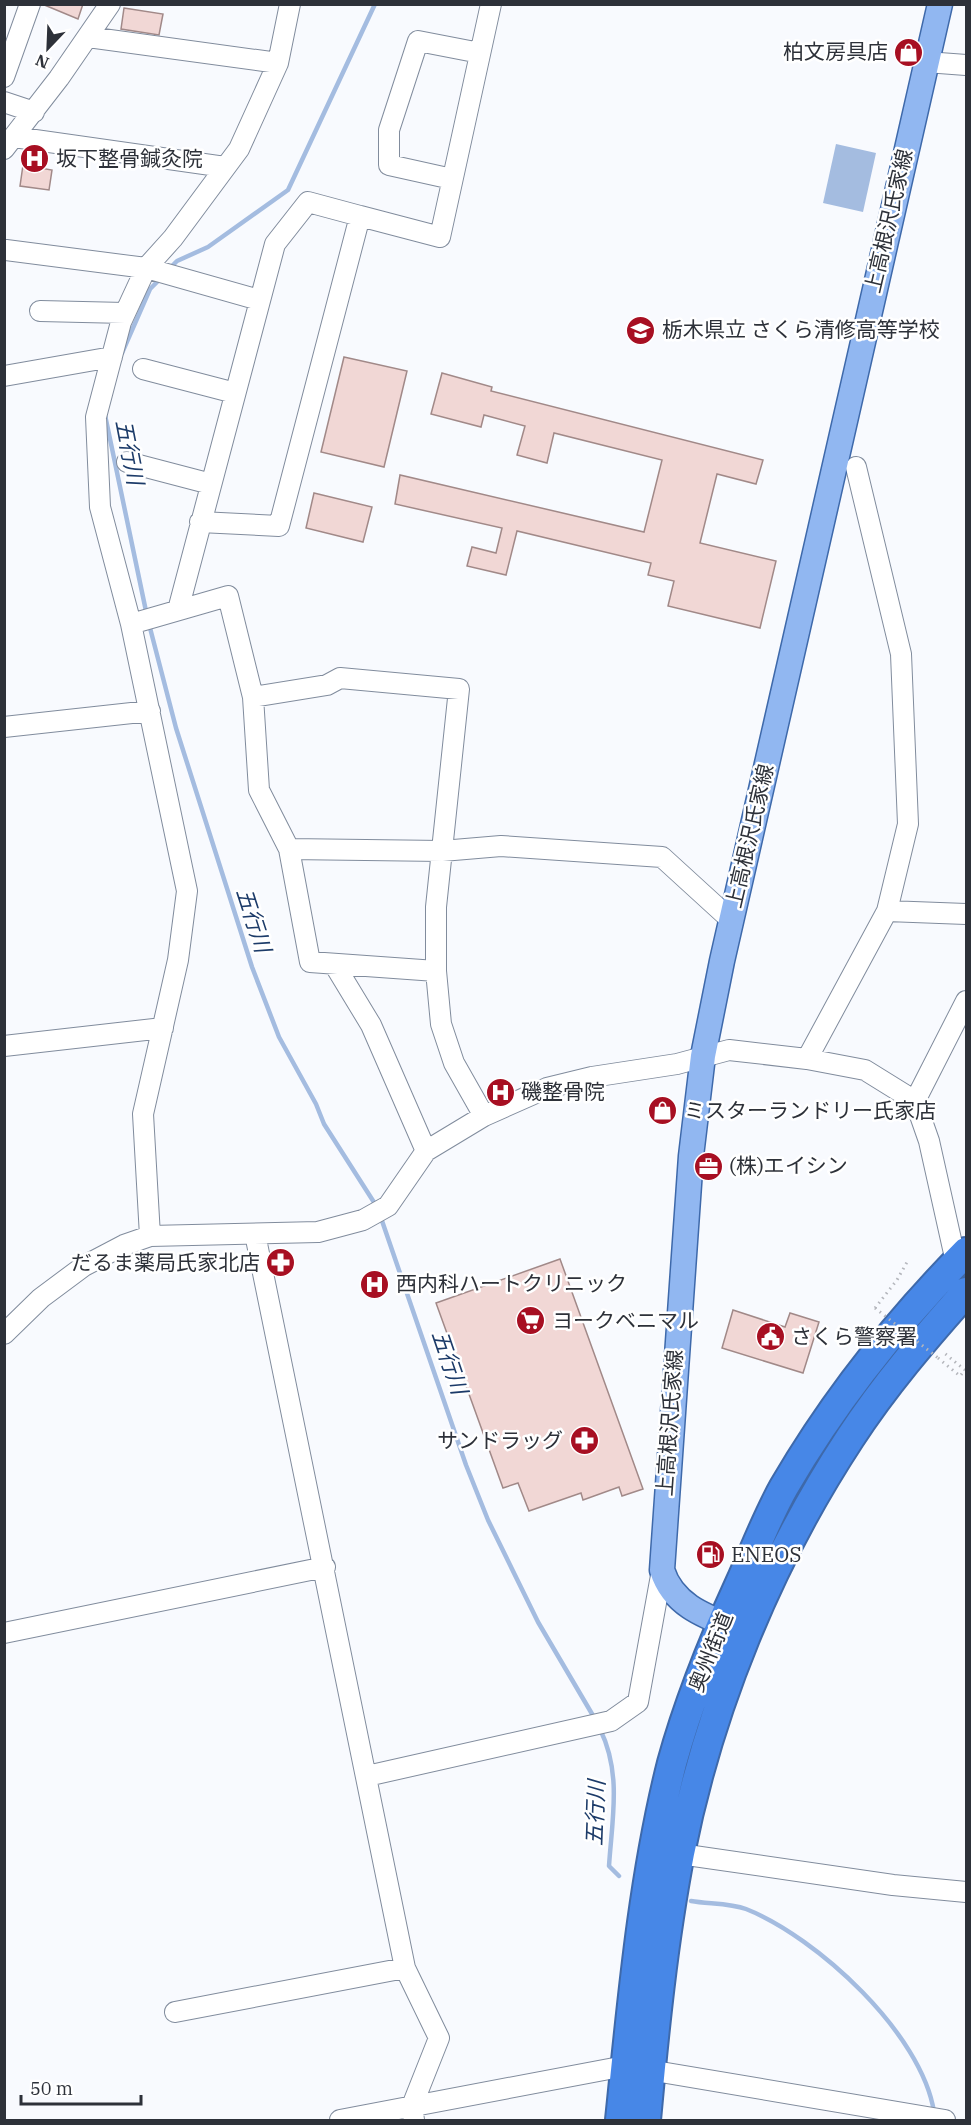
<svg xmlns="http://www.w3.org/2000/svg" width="971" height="2125" font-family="'IBM Plex Serif','Noto Sans JP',serif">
	<rect width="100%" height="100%" fill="#f8fafe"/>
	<path fill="#a4bce0" d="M 836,144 L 876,153 L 863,212 L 823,203 Z"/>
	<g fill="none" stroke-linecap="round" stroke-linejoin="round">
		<path stroke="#a4bce0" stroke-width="4.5" d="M 170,268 L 177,261 L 208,247 L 288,190 L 375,4
			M 122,353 L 150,289 L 160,279
			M 105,415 L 147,616
			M 149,624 L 176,728 L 252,967 L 279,1037 L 316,1104 L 324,1124 L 377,1207
			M 380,1215 L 466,1465 L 488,1520 L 538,1622 L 595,1719
			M 600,1729 C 622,1774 612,1819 609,1866 L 619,1876
			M 691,1901 C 708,1904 730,1903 746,1909 C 817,1937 922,2034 934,2112"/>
	</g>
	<path fill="#f1d7d5" stroke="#a18988" stroke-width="1.5" d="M 42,4 L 83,4 L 78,19 Z
		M 124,8 L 163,14 L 159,35 L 121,29 Z
		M 23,165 L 52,170 L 49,190 L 20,186 Z
		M 344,357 L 407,371 L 384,467 L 321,452 Z
		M 442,373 L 492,387 L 491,391 L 763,460 L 756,484 L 717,474 L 700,543 L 776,561 L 760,628 L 668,606 L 674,581 L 648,575 L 651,563 L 517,531 L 506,575 L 467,566 L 472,547 L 496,553 L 502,528 L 395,504 L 400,475 L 644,532 L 662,460 L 554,433 L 547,463 L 517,455 L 525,426 L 484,415 L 481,427 L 431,414 Z
		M 314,493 L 372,507 L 363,542 L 306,528 Z
		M 560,1259 L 643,1489 L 622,1496 L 619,1487 L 583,1500 L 581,1493 L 529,1511 L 518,1483 L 503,1488 L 436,1303 Z
		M 733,1310 L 785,1327 L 790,1313 L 819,1322 L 803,1373 L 722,1348 Z"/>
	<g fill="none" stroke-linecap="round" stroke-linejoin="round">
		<defs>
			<path id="minor" d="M 88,37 L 278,63
				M 926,62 L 966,65
				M 4,77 L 30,4
				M 4,102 L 34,112
				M 14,137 L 225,167
				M 4,149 L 59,78 L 110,4
				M 452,179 L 389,165 L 389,130 L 418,41 L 480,53
				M 6,250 L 146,268 L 259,300
				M 40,311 L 125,313
				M 143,369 L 235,393
				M 4,376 L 112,357
				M 127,462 L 211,484
				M 200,522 L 279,526 L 360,216 L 440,237 L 491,4
				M 178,610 L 275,244 L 308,202 L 360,216
				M 131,624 L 228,596 L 253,697 L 327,685 L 340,678 L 459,689 L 436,907 L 436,971 L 441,1024 L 454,1063 L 484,1116
				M 253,697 L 259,790 L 289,849 L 442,851 L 501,846 L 662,857 L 731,920
				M 4,727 L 150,711
				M 289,849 L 310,962 L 436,971
				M 887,911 L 966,914
				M 334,964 L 371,1025 L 426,1151
				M 4,1046 L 163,1028
				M 807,1059 L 887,911 L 908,824 L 901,654 L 856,467
				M 915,1101 L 966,1001
				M 255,1234 L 405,1968 L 439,2038 L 412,2106 L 414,2120
				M 150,1236 L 143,1114 L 178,960 L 187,891 L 131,624 L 100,507 L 96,417 L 121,322 L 146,268 L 173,238 L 239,149 L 278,63 L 290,4
				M 4,1334 L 41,1298 L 84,1266 L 124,1245 L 150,1236 L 318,1232 L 363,1220 L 388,1206 L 426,1151 L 484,1116 L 547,1088 L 592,1077 L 677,1064 L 729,1050 L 807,1059 L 865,1070 L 915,1101 L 929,1141 L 956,1262
				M 4,1633 L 325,1567
				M 367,1776 L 611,1721 L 638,1702 L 662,1570
				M 680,1854 L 893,1885 L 966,1892
				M 175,2012 L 405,1968
				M 340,2120 L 625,2066 L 945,2120"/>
			<path id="major" d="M 740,1630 C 707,1617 673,1606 662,1570 L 691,1156 L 703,1056 L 722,961 L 940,4"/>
			<path id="highway" d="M 620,2120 C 632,2003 643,1877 672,1763 C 689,1701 713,1642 740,1583 C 754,1552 767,1517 784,1487 C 834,1401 896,1323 966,1252
				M 646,2120 C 654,2032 663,1941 680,1853 C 709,1707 768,1563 850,1438 C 884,1386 925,1338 966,1292"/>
		</defs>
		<use href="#minor" stroke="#818c9d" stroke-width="22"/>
		<use href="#major" stroke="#3e69aa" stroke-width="27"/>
		<use href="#highway" stroke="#3e69aa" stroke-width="32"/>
		<path stroke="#b4b6bc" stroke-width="3" stroke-dasharray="1.5 4.5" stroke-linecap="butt" d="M 875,1308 L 897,1280 L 907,1262
			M 938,1358 L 960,1376 L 965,1370 L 943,1352"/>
		<use href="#minor" stroke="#fff" stroke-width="20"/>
		<use href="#major" stroke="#91b7f1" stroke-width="24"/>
		<use href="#highway" stroke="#4787e7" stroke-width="28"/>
		<path stroke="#b4b6bc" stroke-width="3" stroke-dasharray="1.5 4.5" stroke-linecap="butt" d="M 875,1308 L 938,1358"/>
	</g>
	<defs>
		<symbol id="shop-disc" viewBox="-11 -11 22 22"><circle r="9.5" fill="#a70f22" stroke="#fff"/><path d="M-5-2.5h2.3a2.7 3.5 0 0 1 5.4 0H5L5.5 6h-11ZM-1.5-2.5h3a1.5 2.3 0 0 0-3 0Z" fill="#fff"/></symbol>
		<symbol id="hospital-disc" viewBox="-11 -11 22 22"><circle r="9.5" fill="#a70f22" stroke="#fff"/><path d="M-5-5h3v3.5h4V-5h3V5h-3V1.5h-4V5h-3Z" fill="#fff"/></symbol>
		<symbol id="school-disc" viewBox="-11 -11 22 22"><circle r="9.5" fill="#a70f22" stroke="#fff"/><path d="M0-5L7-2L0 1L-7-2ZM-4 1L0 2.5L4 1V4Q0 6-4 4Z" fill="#fff"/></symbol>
		<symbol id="office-disc" viewBox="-11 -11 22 22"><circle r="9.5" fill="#a70f22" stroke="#fff"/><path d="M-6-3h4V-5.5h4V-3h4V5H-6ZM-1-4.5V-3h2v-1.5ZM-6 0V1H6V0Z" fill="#fff"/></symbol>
		<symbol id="pharmacy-disc" viewBox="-11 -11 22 22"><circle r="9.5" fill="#a70f22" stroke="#fff"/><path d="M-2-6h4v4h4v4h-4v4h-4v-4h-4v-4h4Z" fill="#fff"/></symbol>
		<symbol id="supermarket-disc" viewBox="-11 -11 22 22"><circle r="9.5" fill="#a70f22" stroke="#fff"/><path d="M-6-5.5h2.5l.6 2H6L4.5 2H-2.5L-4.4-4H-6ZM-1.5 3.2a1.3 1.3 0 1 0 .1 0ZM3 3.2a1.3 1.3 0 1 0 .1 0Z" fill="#fff"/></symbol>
		<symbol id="civic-disc" viewBox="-11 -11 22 22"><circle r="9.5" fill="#a70f22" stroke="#fff"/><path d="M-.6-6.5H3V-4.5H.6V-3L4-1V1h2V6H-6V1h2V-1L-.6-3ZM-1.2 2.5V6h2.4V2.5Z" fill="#fff"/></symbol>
		<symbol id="fuel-disc" viewBox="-11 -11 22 22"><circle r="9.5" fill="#a70f22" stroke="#fff"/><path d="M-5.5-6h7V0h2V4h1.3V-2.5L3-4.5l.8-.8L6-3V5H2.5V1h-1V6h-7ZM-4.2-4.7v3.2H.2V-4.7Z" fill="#fff"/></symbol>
	</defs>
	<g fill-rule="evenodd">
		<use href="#shop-disc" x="892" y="36" width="33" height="33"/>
		<use href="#hospital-disc" x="18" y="142" width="33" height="33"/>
		<use href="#school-disc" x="624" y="314" width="33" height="33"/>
		<use href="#hospital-disc" x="484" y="1076" width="33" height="33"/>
		<use href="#shop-disc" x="646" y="1094" width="33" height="33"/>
		<use href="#office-disc" x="692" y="1150" width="33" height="33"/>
		<use href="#pharmacy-disc" x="264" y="1246" width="33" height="33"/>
		<use href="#hospital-disc" x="358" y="1268" width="33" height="33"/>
		<use href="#supermarket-disc" x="514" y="1304" width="33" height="33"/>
		<use href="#civic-disc" x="754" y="1320" width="33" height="33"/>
		<use href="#pharmacy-disc" x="568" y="1424" width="33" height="33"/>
		<use href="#fuel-disc" x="694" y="1538" width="33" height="33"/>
	</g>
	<g text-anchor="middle" stroke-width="5" stroke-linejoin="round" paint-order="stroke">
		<g font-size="21" fill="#2d3139" stroke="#fff" text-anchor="start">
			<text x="888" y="59" text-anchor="end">柏文房具店</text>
			<text x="56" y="166">坂下整骨鍼灸院</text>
			<text x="662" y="337">栃木県立 さくら清修高等学校</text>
			<text x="521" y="1099">磯整骨院</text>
			<text x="684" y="1118">ミスターランドリー氏家店</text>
			<text x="729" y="1173">(株)エイシン</text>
			<text x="260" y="1270" text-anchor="end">だるま薬局氏家北店</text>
			<text x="396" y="1291">西内科ハートクリニック</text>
			<text x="552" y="1328">ヨークベニマル</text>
			<text x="791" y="1344">さくら警察署</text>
			<text x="563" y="1448" text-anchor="end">サンドラッグ</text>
			<text x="731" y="1562">ENEOS</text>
		</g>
		<g font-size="21" fill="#2d3139" stroke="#fff">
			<text transform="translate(889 221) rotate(-77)" y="7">上高根沢氏家線</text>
			<text transform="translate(750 836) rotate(-77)" y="7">上高根沢氏家線</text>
			<text transform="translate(670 1423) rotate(-86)" y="7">上高根沢氏家線</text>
			<text transform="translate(711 1652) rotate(-68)" y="7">奥州街道</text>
		</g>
		<g font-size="22" font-style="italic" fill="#1c3b69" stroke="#fff">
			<text transform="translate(130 452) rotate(79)" y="8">五行川</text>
			<text transform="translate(254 920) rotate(72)" y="8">五行川</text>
			<text transform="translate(450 1362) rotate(71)" y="8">五行川</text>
			<text transform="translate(595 1813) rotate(-88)" y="8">五行川</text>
		</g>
	</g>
	<rect width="971" height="2125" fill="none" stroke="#2d3139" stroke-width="12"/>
	<g transform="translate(48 48) rotate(203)" stroke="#ffffff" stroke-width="4.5" paint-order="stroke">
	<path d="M0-4.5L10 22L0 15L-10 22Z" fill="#2d3139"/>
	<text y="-9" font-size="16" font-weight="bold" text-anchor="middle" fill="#2d3139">N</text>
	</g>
	<path d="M21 2095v9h120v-9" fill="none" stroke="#2d3139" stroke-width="3"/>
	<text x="30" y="2095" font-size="18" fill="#2d3139" stroke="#ffffff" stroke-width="4.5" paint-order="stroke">50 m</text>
</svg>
